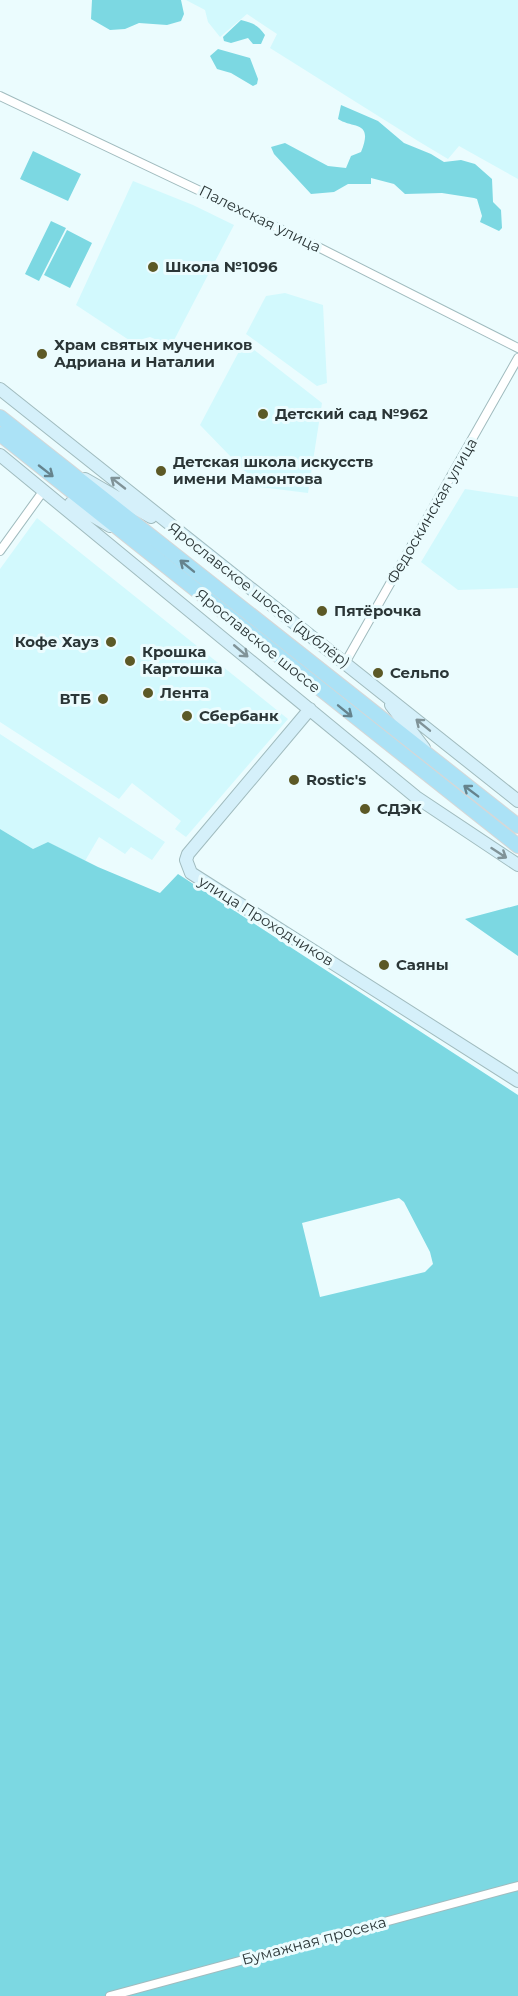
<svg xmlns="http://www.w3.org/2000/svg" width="518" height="1996" font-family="Montserrat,sans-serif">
	<rect width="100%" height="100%" fill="#ebfcfe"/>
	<path fill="#d2f9fd" d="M 186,0 L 518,0 L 518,179 L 459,146 L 448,159 L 418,141 L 270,48 L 277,34 L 247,14 L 220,37 L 208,22 L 205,10 Z
		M 133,181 L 193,205 L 234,225 L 171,346 L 150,337 L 132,342 L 76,305 Z
		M 285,293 L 323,305 L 327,383 L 317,386 L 246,334 L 266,296 Z
		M 244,342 L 322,403 L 308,493 L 260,487 L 200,425 Z
		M 465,489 L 518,497 L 518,588 L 458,590 L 421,562 Z
		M 37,518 L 288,719 L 186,837 L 175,829 L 181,821 L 132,783 L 119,799 L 0,722 L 0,569 Z
		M 0,734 L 165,842 L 152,860 L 131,847 L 125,854 L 99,837 L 85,861 L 48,842 L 33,849 L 0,829 Z"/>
	<path fill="#7cd8e2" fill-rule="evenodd" d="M 92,0 L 181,0 L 184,14 L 181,21 L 167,25 L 139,23 L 125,29 L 110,30 L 91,19 Z
		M 241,20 C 253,23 258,25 265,35 L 261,44 L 253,44 L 248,38 L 231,43 L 224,41 L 223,37 Z
		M 218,49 L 250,58 L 258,79 L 257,84 L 253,86 L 231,73 L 217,69 L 210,56 Z
		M 341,105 L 378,121 L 404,143 L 431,154 L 444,162 L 461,160 L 475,164 L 492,179 L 493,202 L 501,210 L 502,228 L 499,231 L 480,222 L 482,216 L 477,199 L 474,198 L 442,193 L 405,194 L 394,184 L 371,178 L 371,184 L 348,184 L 334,192 L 311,194 L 274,154 L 271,147 L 285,143 L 328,166 L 346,168 L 351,156 L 361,152 C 374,120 353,129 338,119 Z
		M 33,151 L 81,174 L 68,201 L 20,179 Z
		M 51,221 L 66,228 L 39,281 L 25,274 Z
		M 67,230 L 92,243 L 70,288 L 44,275 Z
		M 0,829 L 33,849 L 48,842 L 98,867 L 160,893 L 178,874 L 518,1095 L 518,1996 L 0,1996 ZM 399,1198 L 404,1202 L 430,1252 L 433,1264 L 425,1272 L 320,1297 L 302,1223 Z
		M 518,905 L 518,956 L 465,919 Z"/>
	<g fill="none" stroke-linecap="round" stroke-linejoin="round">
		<defs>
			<path id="street" d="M 0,96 L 316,246 L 518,348
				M 0,551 L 44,490
				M 345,663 L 518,358
				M 110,1996 L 518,1886"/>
			<path id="secondary" d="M 0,389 L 518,801
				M 0,455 L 416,797 L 518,865
				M 85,479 L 151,517
				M 71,503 L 110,526
				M 391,705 L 424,748
				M 310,709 L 188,854 L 186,860 L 191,873 L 518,1081"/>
			<path id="primary" d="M 0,417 L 518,826
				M 0,434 L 518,846"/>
		</defs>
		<use href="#street" stroke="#a0bbbe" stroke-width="10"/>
		<use href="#secondary" stroke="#a0bbbe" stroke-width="14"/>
		<use href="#primary" stroke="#d5d7d7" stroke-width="16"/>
		<use href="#street" stroke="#fff" stroke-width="8"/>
		<use href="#secondary" stroke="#d5f0fa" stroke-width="12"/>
		<use href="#primary" stroke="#abe2f6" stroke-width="14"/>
	</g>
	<defs><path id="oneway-shaft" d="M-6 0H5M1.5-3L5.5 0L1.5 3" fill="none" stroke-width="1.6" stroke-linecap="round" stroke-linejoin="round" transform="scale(1.5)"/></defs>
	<g stroke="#65838d">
		<use href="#oneway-shaft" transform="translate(46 471) rotate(38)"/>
		<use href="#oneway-shaft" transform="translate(187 566) rotate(-141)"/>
		<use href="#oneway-shaft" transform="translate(345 711) rotate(39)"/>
		<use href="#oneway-shaft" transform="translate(471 791) rotate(-143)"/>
	</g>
	<g stroke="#809398">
		<use href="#oneway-shaft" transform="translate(118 483) rotate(-142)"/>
		<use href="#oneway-shaft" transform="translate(241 651) rotate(40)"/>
		<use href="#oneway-shaft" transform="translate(423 725) rotate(-141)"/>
		<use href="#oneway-shaft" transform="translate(499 853) rotate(33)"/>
	</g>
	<g fill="#5c5926" stroke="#ebfcfe" stroke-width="2">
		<circle cx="153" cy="267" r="6"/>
		<circle cx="42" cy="354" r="6"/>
		<circle cx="263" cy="414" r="6"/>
		<circle cx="161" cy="471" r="6"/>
		<circle cx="322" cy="611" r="6"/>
		<circle cx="111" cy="642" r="6"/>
		<circle cx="130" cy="661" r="6"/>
		<circle cx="378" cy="673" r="6"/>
		<circle cx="148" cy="693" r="6"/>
		<circle cx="103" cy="699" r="6"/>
		<circle cx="187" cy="716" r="6"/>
		<circle cx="294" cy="780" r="6"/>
		<circle cx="365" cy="809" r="6"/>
		<circle cx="384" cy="965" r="6"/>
	</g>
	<g text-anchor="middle" stroke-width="6" stroke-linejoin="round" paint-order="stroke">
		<g font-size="15" fill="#2b3637" stroke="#ebfcfe">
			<text transform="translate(260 219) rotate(26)" y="5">Палехская улица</text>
			<text transform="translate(432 511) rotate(-60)" y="5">Федоскинская улица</text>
			<text transform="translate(259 595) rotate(38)" y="5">Ярославское шоссе (дублёр)</text>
			<text transform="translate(258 641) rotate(39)" y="5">Ярославское шоссе</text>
			<text transform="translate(266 921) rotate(32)" y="5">улица Проходчиков</text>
			<text transform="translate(314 1941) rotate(-15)" y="5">Бумажная просека</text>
		</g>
		<g font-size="15" font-weight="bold" fill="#2b3637" stroke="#ebfcfe" text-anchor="start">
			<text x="165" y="272">Школа №1096</text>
			<text x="54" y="350">Храм святых мучеников<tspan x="54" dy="17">Адриана и Наталии</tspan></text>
			<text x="275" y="419">Детский сад №962</text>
			<text x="173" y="467">Детская школа искусств<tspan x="173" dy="17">имени Мамонтова</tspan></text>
			<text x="334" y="616">Пятёрочка</text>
			<text x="99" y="647" text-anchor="end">Кофе Хауз</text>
			<text x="142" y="657">Крошка<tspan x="142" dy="17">Картошка</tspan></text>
			<text x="390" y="678">Сельпо</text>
			<text x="160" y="698">Лента</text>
			<text x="91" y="704" text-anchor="end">ВТБ</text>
			<text x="199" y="721">Сбербанк</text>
			<text x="306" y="785">Rostic's</text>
			<text x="377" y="814">СДЭК</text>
			<text x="396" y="970">Саяны</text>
		</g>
	</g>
</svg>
